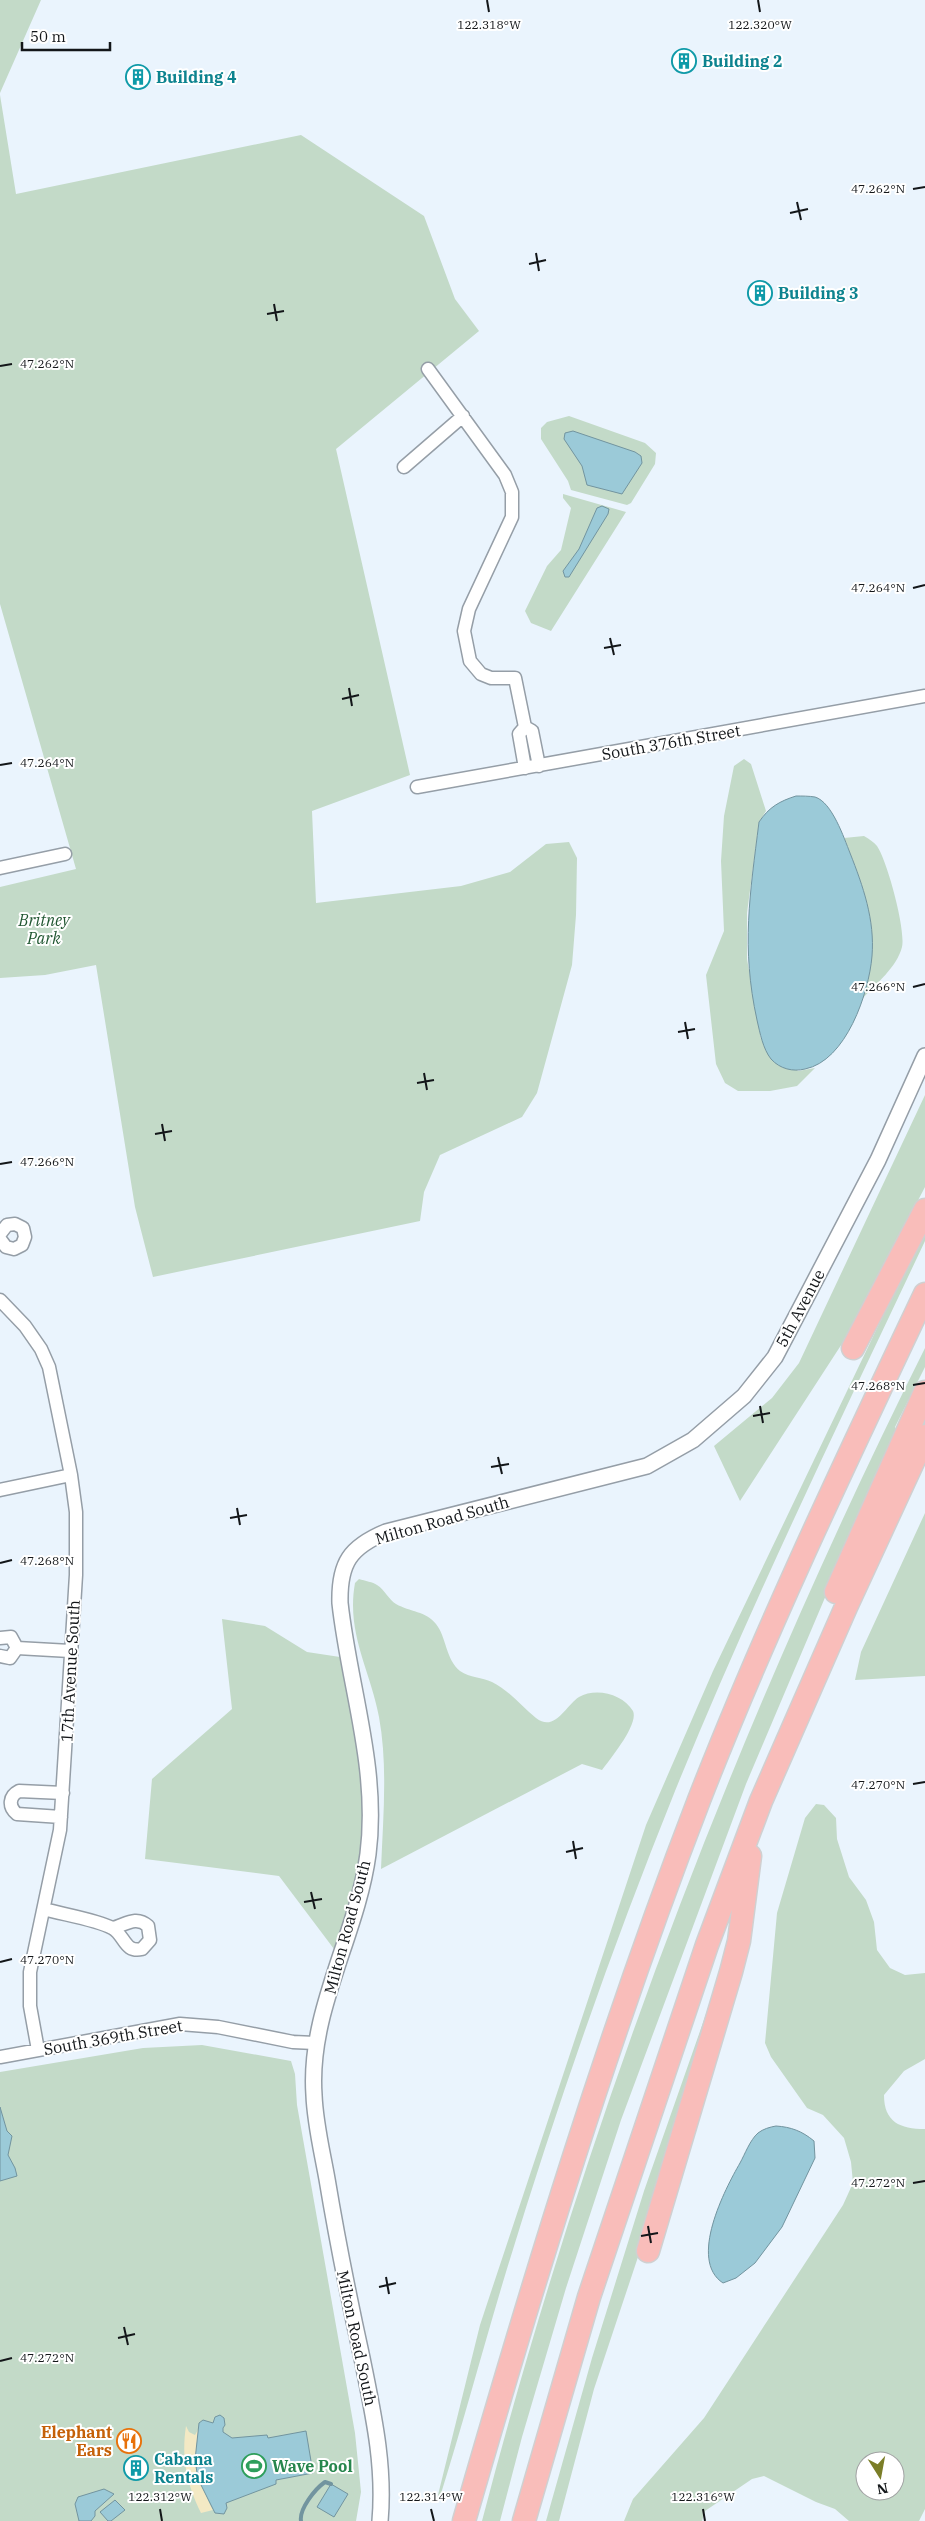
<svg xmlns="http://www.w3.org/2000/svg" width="925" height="2521" font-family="'IBM Plex Serif',serif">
	<rect width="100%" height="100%" fill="#eaf4fd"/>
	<path fill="#c3dac8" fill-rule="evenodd" d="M 0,0 L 41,0 L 0,93 Z
		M 0,95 L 16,194 L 301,135 L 424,216 L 455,299 L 479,331 L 336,449 L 410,775 L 312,811 L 316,903 L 461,886 L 510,872 L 546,844 L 569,842 L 577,858 L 576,915 L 572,965 L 537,1093 L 522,1117 L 440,1155 L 424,1192 L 420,1221 L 153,1277 L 135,1207 L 96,965 L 45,975 L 0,978 L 0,887 L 76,869 L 0,604 Z
		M 569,416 L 645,443 L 656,453 L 655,464 L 631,503 L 627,505 L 571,490 L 568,481 L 541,439 L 541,428 L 547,422 Z
		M 563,494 L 626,512 L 551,631 L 531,623 L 525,611 L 547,566 L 561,550 L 571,508 L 563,498 Z
		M 744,759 L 751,764 L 766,811 L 759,822 L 747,913 L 747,959 L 761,1039 L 798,1071 L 815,1068 L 797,1086 L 770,1091 L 738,1091 L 725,1083 L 716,1064 L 706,975 L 724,931 L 721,861 L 724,816 L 734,766 Z
		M 864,836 C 869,839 874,842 877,846 C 887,860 906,930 902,947 C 897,967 876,984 862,999 C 881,935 868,897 844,838 Z
		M 925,1095 L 925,1187 L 847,1336 L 740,1501 L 714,1446 L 772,1398 L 799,1363 Z
		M 925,1228 L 925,1241 C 839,1423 751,1604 675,1791 C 612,1947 555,2111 506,2272 C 483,2348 463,2424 439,2500 L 437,2499 L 480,2325 L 646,1825 L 713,1671 Z
		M 925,1348 L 925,1367 L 895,1427 L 896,1430 L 746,1784 L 621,2120 L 566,2288 L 522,2437 L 500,2521 L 482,2521 C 588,2115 738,1723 925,1348 Z
		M 925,1513 L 925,1676 L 855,1680 L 861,1652 Z
		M 359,1579 C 365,1581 373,1582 377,1585 C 385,1590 389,1600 396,1604 C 410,1612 426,1611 436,1624 C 446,1636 446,1660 460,1671 C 470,1678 482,1677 492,1682 C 510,1691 521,1706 536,1718 C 555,1733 566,1705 579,1697 C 596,1687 623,1694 633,1711 C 639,1724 610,1759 602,1770 L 582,1764 L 381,1869 C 383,1819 388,1766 379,1717 C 370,1669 346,1633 355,1583 Z
		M 222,1619 L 265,1626 L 307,1652 L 340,1657 C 354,1725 375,1815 356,1884 C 350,1906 342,1927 334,1949 L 279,1876 L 145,1859 L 152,1779 L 232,1709 Z
		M 816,1804 L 824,1805 L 836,1818 L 837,1839 L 849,1877 L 866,1900 L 874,1922 L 877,1950 L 890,1968 L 905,1975 L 925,1973 L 925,2059 L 904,2071 L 884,2095 C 884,2122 900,2129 925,2129 L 925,2509 L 919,2521 L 849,2521 L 835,2509 L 816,2502 L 764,2476 L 752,2479 L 705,2511 L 702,2521 L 624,2521 L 633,2499 L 704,2418 L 843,2205 L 853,2183 L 851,2162 L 844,2138 L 823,2115 L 807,2108 L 771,2057 L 765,2043 L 777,1913 L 805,1818 ZM 865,2461 L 895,2461 L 895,2491 L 865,2491 Z
		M 719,1977 L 710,2041 L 594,2389 L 559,2521 L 546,2521 L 592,2358 L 644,2191 Z
		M 202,2045 L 291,2061 L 295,2074 L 297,2105 L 355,2433 L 361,2492 L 356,2521 L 0,2521 L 0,2072 L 143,2048 Z"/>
	<path fill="#f3e9c4" d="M 186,2426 L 189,2432 L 195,2435 L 199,2428 C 194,2454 200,2487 213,2510 L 201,2513 C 187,2485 181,2458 186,2426 Z"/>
	<path fill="#9bcad8" stroke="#72949f" d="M 573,431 L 635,452 L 641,456 L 642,463 L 622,494 L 587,485 L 582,466 L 564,439 L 565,433 Z
		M 602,506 L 609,509 L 608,514 L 569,577 L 565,577 L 563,571 L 579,549 L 597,508 Z
		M 796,796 C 802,796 809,796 815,797 C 832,802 844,838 850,853 C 863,886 875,920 872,956 C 869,993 846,1061 805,1069 C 793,1072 780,1069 771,1059 C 763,1049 760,1033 757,1020 C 741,947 750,894 759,822 C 769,807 780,801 796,796 Z
		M 0,2107 L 7,2131 L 12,2136 L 8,2155 L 15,2168 L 17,2176 L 0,2181 Z
		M 776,2126 C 791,2127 802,2131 814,2141 L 815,2158 L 782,2227 L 755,2263 L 736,2278 L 723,2283 C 688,2260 725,2189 740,2163 C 745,2154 750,2140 758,2133 C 763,2129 770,2127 776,2126 Z
		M 220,2415 L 224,2418 L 225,2425 L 223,2428 L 223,2432 L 232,2438 L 267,2435 L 268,2438 L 306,2431 L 313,2473 L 276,2480 L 276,2484 L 226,2503 L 227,2508 L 224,2514 L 215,2513 L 198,2479 L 195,2460 L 199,2423 L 203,2420 L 213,2423 L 215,2417 Z
		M 331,2484 L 348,2494 L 334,2517 L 317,2507 Z
		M 104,2489 L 114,2494 L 95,2511 L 95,2516 L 91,2521 L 79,2521 L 75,2504 L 78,2497 Z
		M 115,2500 L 125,2510 L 111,2521 L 108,2521 L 100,2512 Z"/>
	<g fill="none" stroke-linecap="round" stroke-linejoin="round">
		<path stroke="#72949f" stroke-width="4" d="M 301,2521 C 299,2509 315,2489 325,2482 L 331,2484"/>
		<defs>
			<path id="minor" d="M 428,369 L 505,475 L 512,492 L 512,517 L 469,609 L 464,631 L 470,661 L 481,674 L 491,678 L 515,678 L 525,727
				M 404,467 L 463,416
				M 525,727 L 519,734 L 525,768
				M 525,727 L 532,731 L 539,766
				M 417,787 L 925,696
				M 0,868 L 65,854
				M 0,1234 L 7,1225 L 15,1224 L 23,1228 L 25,1237 L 22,1245 L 14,1249 L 6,1247 L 0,1239
				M 0,1300 L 25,1326 L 41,1349 L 49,1367 L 71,1475 L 76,1512 L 76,1575 L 60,1830 L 30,1972 L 30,2006 L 38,2050
				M 0,1490 L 71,1475
				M 0,1638 L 11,1637 L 17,1648 L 10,1658 L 0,1656
				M 17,1648 L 70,1651
				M 61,1817 L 17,1814 C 8,1807 9,1796 19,1791 L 63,1793
				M 44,1909 C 61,1914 98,1920 112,1928 C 125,1935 124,1953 142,1949 L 150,1940 L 148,1926 C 136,1915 125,1925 113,1928
				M 0,2057 L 180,2024 L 218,2027 L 293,2042 L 315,2043"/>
			<path id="tertiary" d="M 380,2521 C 385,2465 373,2413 362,2358 C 349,2299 337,2239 327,2179 C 322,2151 315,2123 314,2095 C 308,2011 357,1936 368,1854 C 379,1768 349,1686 340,1603 C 339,1563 350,1547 386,1532 L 647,1466 L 693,1440 L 744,1396 L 775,1357 L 878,1160 L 925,1056"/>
			<path id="motorway" d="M 853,1348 L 925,1210
				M 836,1592 L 925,1392
				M 648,2251 L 731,1972 L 739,1941 L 750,1856
				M 464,2521 C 534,2278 608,2036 699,1800 C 766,1628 846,1461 925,1294
				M 524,2521 L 589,2297 L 707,1945 L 761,1801 L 846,1607 L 925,1436"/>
		</defs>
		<use href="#minor" stroke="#959ea7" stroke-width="15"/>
		<use href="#tertiary" stroke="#959ea7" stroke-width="18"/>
		<use href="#motorway" stroke="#d0d0d1" stroke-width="25"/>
		<use href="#minor" stroke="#fff" stroke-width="12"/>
		<use href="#tertiary" stroke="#fff" stroke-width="15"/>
		<use href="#motorway" stroke="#f9bdba" stroke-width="22"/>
	</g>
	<path fill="none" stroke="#131619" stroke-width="2" d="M 487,0 L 489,12M 758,0 L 760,12M 913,189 L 925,187M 797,202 L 801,220M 790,213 L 808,209M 536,253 L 539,271M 529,264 L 546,260M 274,304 L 277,321M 267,314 L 284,311M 0,366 L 12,364M 913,588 L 925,585M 610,638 L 614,655M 604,648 L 621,645M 349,688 L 352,706M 342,699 L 359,695M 0,765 L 12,763M 913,987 L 925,984M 685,1022 L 688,1039M 678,1032 L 695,1029M 424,1073 L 427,1090M 417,1083 L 434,1080M 162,1124 L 165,1141M 155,1134 L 172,1131M 0,1164 L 12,1162M 913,1385 L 925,1383M 760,1406 L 763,1423M 753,1416 L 770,1413M 498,1457 L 502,1474M 491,1467 L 509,1464M 237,1508 L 240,1525M 230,1518 L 247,1515M 0,1563 L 12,1560M 913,1784 L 925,1782M 573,1841 L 576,1859M 566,1852 L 583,1848M 311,1892 L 315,1909M 304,1902 L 322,1899M 0,1962 L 12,1959M 913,2183 L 925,2181M 648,2226 L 651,2243M 641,2236 L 658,2233M 386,2277 L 389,2294M 379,2287 L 396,2283M 124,2327 L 128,2345M 118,2338 L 135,2334M 0,2361 L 12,2358M 160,2509 L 162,2521M 431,2509 L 434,2521M 703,2509 L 705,2521"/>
	<defs>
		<symbol id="building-ring" viewBox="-11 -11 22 22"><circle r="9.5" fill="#fff" stroke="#0f9aa8" stroke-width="1.5"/><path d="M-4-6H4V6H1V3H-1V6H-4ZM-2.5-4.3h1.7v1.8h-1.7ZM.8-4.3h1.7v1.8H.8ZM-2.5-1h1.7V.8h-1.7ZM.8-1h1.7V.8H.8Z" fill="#0f9aa8"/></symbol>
		<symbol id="restaurant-ring" viewBox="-11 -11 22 22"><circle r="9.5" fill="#fff" stroke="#e8710a" stroke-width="1.5"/><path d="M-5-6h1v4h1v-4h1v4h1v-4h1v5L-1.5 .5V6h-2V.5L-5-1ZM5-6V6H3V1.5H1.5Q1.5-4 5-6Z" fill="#e8710a"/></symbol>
		<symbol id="stadium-ring" viewBox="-11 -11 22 22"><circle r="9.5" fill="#fff" stroke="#2e9e5b" stroke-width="1.5"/><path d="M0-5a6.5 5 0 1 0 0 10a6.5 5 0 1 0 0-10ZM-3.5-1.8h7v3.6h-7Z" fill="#2e9e5b"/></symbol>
	</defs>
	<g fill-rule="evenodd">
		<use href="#building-ring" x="670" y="47" width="28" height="28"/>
		<use href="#building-ring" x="124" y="63" width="28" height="28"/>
		<use href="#building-ring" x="746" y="279" width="28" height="28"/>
		<use href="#restaurant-ring" x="115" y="2427" width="28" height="28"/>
		<use href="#stadium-ring" x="240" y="2452" width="28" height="28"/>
		<use href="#building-ring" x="122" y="2454" width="28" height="28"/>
	</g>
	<g text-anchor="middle" stroke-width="4" stroke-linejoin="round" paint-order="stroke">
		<g font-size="16" font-weight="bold" fill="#0d838f" stroke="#fff" text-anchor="start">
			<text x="702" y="67">Building 2</text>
			<text x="156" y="83">Building 4</text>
			<text x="778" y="299">Building 3</text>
			<text x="154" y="2465">Cabana<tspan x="154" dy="18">Rentals</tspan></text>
		</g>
		<g font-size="16" fill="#131619" stroke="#fff">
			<text transform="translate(671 742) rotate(-10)" y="6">South 376th Street</text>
			<text transform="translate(800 1308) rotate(-62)" y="6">5th Avenue</text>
			<text transform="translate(442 1520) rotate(-16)" y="6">Milton Road South</text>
			<text transform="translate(70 1671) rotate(-87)" y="6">17th Avenue South</text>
			<text transform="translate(347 1927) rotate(-75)" y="6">Milton Road South</text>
			<text transform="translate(113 2037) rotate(-10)" y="6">South 369th Street</text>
			<text transform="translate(357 2338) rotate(78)" y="6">Milton Road South</text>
		</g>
		<g font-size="16" font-style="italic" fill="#215732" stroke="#fff">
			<text x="44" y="926">Britney<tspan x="44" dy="18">Park</tspan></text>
		</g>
		<g font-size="16" font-weight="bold" fill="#c56008" stroke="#fff" text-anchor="end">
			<text x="112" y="2438">Elephant<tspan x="112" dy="18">Ears</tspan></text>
		</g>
		<g font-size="16" font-weight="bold" fill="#27864d" stroke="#fff" text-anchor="start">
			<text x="272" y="2472">Wave Pool</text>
		</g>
	</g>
	<g font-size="12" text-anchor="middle" fill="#131619" stroke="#fff" stroke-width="4" stroke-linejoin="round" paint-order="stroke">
		<text x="489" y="29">122.318°W</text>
		<text x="760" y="29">122.320°W</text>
		<text x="878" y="193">47.262°N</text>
		<text x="47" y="368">47.262°N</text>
		<text x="878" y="592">47.264°N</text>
		<text x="47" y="767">47.264°N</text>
		<text x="878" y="991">47.266°N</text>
		<text x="47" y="1166">47.266°N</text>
		<text x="878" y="1390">47.268°N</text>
		<text x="47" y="1565">47.268°N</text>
		<text x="878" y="1789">47.270°N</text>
		<text x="47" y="1964">47.270°N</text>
		<text x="878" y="2187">47.272°N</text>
		<text x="47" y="2362">47.272°N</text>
		<text x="160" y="2501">122.312°W</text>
		<text x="431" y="2501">122.314°W</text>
		<text x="703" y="2501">122.316°W</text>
	</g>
	<g transform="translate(880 2476) rotate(169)"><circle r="24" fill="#ffffff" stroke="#a1a2a3"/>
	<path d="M0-4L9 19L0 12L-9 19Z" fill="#7b7e28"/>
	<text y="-8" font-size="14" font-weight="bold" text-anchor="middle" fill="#131619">N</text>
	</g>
	<path d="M22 42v8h88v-8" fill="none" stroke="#131619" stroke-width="2.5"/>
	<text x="30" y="42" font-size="15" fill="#131619" stroke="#ffffff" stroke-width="4" paint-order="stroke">50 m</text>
</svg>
